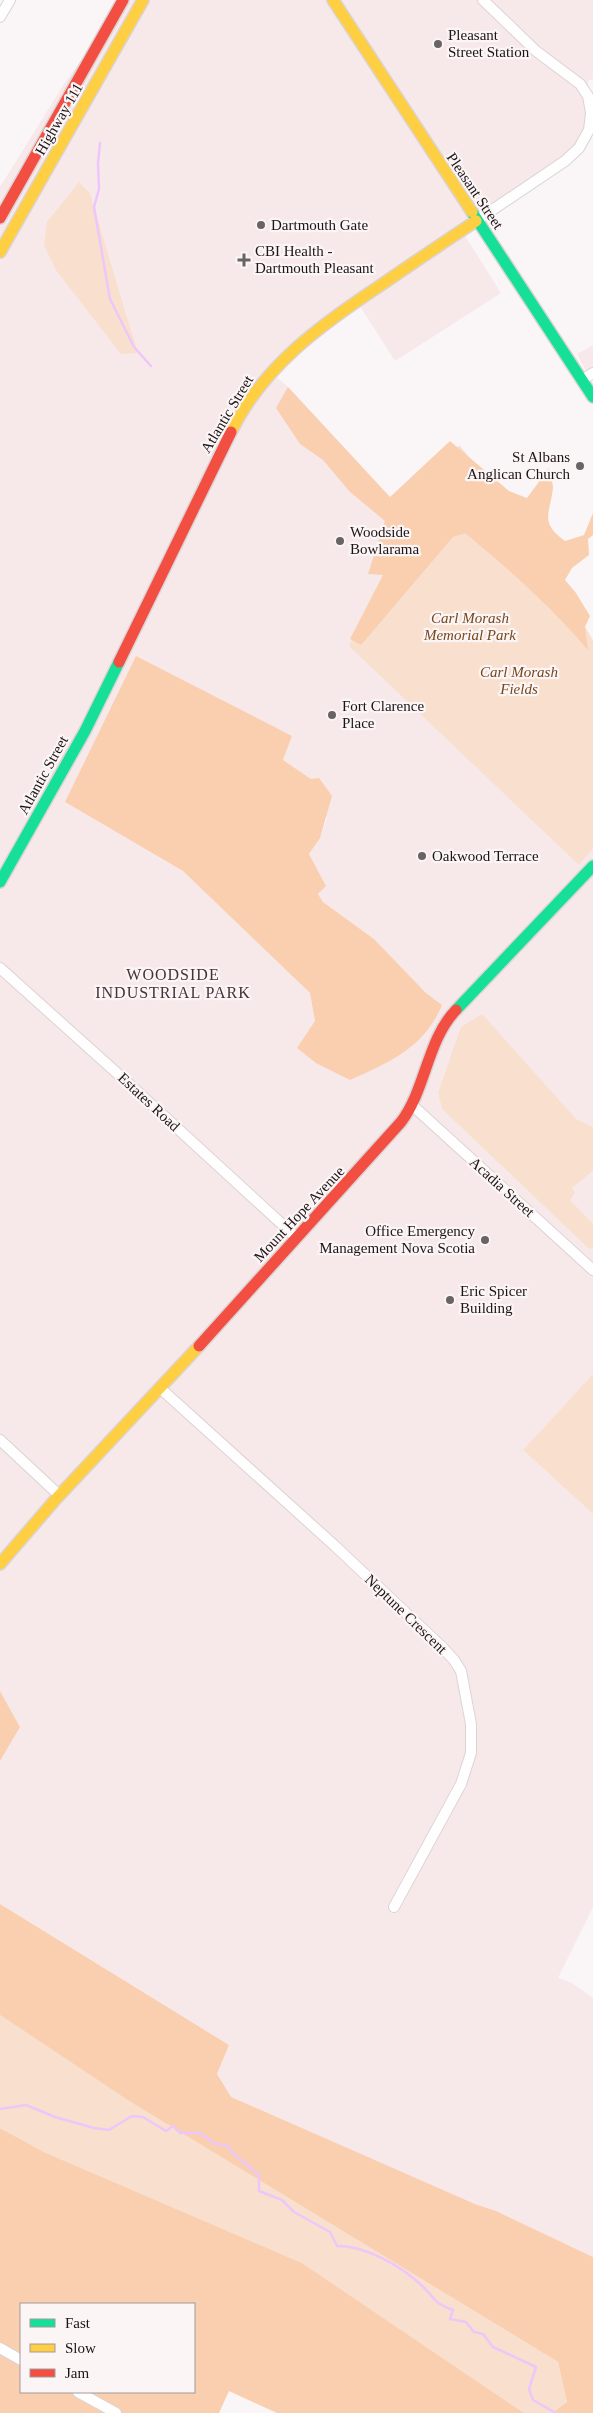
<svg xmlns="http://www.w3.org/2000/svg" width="593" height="2413" font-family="'Times New Roman',serif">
	<rect width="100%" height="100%" fill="#faf6f7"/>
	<path fill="#f7e8ea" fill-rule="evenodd" d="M 124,0 L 593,0 L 593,79 L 588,81 L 591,117 L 585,148 L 462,231 L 501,293 L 395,361 L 356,300 L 273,374 L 288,387 L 390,497 L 579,865 L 593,849 L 593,1127 L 576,1119 L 438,1093 L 442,1109 L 589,1249 L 593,1248 L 593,1374 L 523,1450 L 593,1514 L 593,1907 L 558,1978 L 572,1983 L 593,1998 L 593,2257 L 496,2211 L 475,2204 L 230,2097 L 217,2074 L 229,2045 L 0,1904 L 0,1761 L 20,1727 L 0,1691 L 0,187 L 64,84 ZM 79,182 L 90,193 L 133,335 ZM 292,736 L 283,760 L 311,779 L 327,818 L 320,838 L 309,854 L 326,886 L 318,894 L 323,902 L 374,939 L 426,993 L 442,1005 L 315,1021 L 310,993 L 183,871 L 65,802 Z
		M 593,345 L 593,372 L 588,375 L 577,354 Z
		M 593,1171 L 593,1224 L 592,1224 L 570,1200 L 575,1193 L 572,1188 Z"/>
	<path fill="#f8dfce" d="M 79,182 L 90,193 L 138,353 L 121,354 L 56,270 L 44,245 L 47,222 Z
		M 459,445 L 475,464 L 552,573 L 593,640 L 593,849 L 579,865 L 349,646 Z
		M 482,1014 L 576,1119 L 593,1127 L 593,1171 L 572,1188 L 575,1193 L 570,1200 L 593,1224 L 593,1248 L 589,1249 L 442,1109 L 438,1093 L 461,1027 Z
		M 593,1374 L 593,1514 L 523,1450 Z
		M 0,2015 L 129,2101 L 558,2362 L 567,2402 L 552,2413 L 524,2413 L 302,2263 L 44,2152 L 0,2128 Z"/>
	<path fill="#f9cfb0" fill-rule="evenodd" d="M 288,387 L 390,497 L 450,441 L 509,491 L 527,498 L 549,468 C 550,474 553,482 553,488 C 550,514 539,522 565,541 L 584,535 L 593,513 L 593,535 L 588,539 L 589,555 L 572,568 L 565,580 L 576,593 L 590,616 L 585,627 L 588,650 C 551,607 509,569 465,533 L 453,537 L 361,645 L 350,639 L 383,575 L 368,574 L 385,521 L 350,492 L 323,460 L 300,444 L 276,408 Z
		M 136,656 L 292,736 L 283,760 L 311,779 L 319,778 L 332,796 L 320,838 L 309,854 L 326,886 L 318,894 L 323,902 L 374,939 L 426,993 L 442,1005 C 424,1048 390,1062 350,1080 L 316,1063 L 297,1048 L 315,1021 L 310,993 L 183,871 L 65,802 Z
		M 0,1691 L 20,1727 L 0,1761 Z
		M 0,1904 L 229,2045 L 217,2074 L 231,2097 L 475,2204 L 496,2211 L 593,2257 L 593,2413 L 552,2413 L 567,2402 L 558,2362 L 129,2101 L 0,2015 Z
		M 0,2128 L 44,2152 L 302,2263 L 524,2413 L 277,2413 L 229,2391 L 219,2413 L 0,2413 ZM 21,2304 L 194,2304 L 194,2392 L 21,2392 Z"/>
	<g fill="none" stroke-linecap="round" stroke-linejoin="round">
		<path stroke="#edc7fa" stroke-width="2.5" d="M 100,143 L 98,163 L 99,189 L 94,207 L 110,299 L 134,347 L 151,366
			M 0,2109 L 26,2105 L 55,2117 L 94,2128 L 109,2130 L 132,2116 L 143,2117 L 166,2131 L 173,2126 L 180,2133 L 200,2133 L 215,2144 L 227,2145 L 234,2154 L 259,2175 L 259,2191 L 282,2200 L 294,2212 L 330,2232 L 337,2246 C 364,2245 401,2266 420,2284 C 436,2298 431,2302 453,2310 L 450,2319 L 466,2322 L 474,2332 L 483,2334 L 493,2347 L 536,2367 L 529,2389 L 533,2400 L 556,2413"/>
		<defs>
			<path id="street" d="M 0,17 L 10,0
				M 476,221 L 565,161 L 579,148 L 589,130 L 591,113 L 588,96 L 580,84 L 536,51 L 483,0
				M 582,380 L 593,373
				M 0,968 L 128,1083 L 297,1238
				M 412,1105 L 593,1270
				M 160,1388 L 335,1546 L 442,1647 L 454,1660 L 461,1671 L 471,1724 L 471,1753 L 461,1784 L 394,1907
				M 0,1440 L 59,1495
				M 0,2348 L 21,2360
				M 78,2392 L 116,2413"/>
			<path id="fast" d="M 472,212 L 593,397
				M 0,882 L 85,731 L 119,662
				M 456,1010 L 593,866"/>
			<path id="slow" d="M 333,0 L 472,212
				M 0,252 L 143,0
				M 231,432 C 263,366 322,324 381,285 C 413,263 444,242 476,221
				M 0,1564 L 55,1500 L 199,1346"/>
			<path id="jam" d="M 0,218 L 123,0
				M 119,662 L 231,432
				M 199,1346 L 401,1122 C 426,1089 427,1040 456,1010"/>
		</defs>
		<use href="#street" stroke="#dbd3d4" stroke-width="12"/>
		<use href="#fast" stroke="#dbd3d4" stroke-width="14"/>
		<use href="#slow" stroke="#dbd3d4" stroke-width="14"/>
		<use href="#jam" stroke="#dbd3d4" stroke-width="14"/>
		<use href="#street" stroke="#fefefe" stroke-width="10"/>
		<use href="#fast" stroke="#16e098" stroke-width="11"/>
		<use href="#slow" stroke="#ffcf43" stroke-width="11"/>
		<use href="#jam" stroke="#f24e42" stroke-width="11"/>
	</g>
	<g fill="#6a6364" stroke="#fbf5f6" stroke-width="2">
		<circle cx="438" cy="44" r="5"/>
		<circle cx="261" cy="225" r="5"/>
		<path d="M241.5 252.5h5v5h5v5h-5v5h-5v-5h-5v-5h5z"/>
		<circle cx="580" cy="466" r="5"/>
		<circle cx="340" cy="541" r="5"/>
		<circle cx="332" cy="715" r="5"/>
		<circle cx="422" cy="856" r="5"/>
		<circle cx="485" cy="1240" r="5"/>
		<circle cx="450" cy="1300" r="5"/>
	</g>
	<g text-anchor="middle" stroke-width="4.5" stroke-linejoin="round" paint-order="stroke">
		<g font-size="15" fill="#1d1415" stroke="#fbf5f6" text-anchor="start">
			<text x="448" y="40">Pleasant<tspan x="448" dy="17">Street Station</tspan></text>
			<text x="271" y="230">Dartmouth Gate</text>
			<text x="255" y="256">CBI Health -<tspan x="255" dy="17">Dartmouth Pleasant</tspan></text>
			<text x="570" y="462" text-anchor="end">St Albans<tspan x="570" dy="17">Anglican Church</tspan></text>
			<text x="350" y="537">Woodside<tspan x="350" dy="17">Bowlarama</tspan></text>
			<text x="342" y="711">Fort Clarence<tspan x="342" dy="17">Place</tspan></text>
			<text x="432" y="861">Oakwood Terrace</text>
			<text x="475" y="1236" text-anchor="end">Office Emergency<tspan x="475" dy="17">Management Nova Scotia</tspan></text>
			<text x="460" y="1296">Eric Spicer<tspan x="460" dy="17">Building</tspan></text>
		</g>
		<g font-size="15" fill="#1d1415" stroke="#fbf5f6">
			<text transform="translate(59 119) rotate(-60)" y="5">Highway 111</text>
			<text transform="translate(475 191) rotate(56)" y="5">Pleasant Street</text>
			<text transform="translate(227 414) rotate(-59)" y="5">Atlantic Street</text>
			<text transform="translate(43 775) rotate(-61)" y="5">Atlantic Street</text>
			<text transform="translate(149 1102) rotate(43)" y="5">Estates Road</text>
			<text transform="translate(502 1187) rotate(42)" y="5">Acadia Street</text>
			<text transform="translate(299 1214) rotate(-47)" y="5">Mount Hope Avenue</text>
			<text transform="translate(406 1614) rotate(44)" y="5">Neptune Crescent</text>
		</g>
		<g font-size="15" font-style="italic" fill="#77471d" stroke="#fbf5f6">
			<text x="470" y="623">Carl Morash<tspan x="470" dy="17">Memorial Park</tspan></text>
			<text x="519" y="677">Carl Morash<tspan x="519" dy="17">Fields</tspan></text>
		</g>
		<g font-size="16" letter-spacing="1" fill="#473135" stroke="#fbf5f6">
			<text x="173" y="980">WOODSIDE<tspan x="173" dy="18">INDUSTRIAL PARK</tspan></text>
		</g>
	</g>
	<rect x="20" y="2303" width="175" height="90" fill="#fbf5f6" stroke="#a29b9c"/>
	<rect x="30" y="2319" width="25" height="8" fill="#16e098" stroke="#a29b9c"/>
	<text x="65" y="2328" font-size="15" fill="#1d1415">Fast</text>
	<rect x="30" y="2344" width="25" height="8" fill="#ffcf43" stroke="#a29b9c"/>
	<text x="65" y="2353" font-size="15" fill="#1d1415">Slow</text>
	<rect x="30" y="2369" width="25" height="8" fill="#f24e42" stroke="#a29b9c"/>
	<text x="65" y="2378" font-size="15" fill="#1d1415">Jam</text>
</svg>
